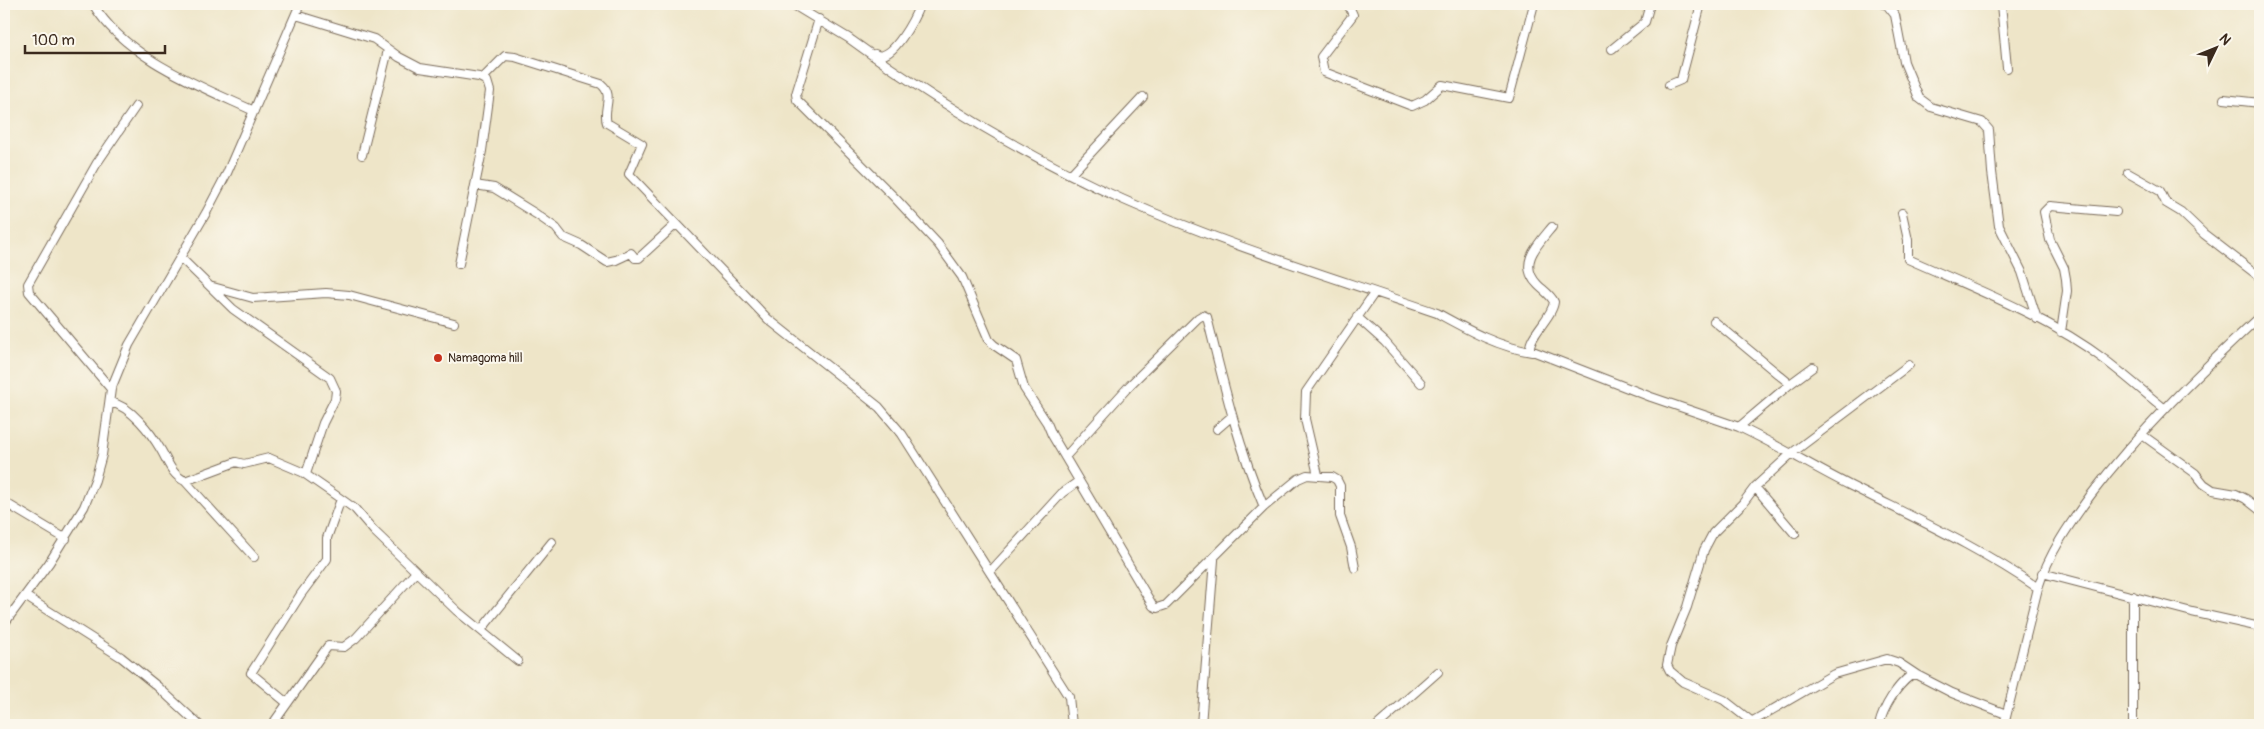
<svg xmlns="http://www.w3.org/2000/svg" width="2264" height="729" font-family="Pangolin,sans-serif">
	<rect width="100%" height="100%" fill="#fbf7ec"/>
	<filter id="ink" filterUnits="userSpaceOnUse"><feTurbulence type="fractalNoise" baseFrequency=".02" numOctaves="2"/><feDisplacementMap in="SourceGraphic" scale="10" xChannelSelector="R" yChannelSelector="G"/><feConvolveMatrix kernelMatrix="1 2 1 2 8 2 1 2 1" color-interpolation-filters="sRGB"/></filter>
	<filter id="wash" filterUnits="userSpaceOnUse"><feTurbulence type="fractalNoise" baseFrequency=".0096" numOctaves="4" result="noise"/><feDisplacementMap in="SourceGraphic" scale="20" xChannelSelector="R" yChannelSelector="G"/><feGaussianBlur stdDeviation="1.12" result="paint"/><feColorMatrix in="noise" values="0 0 0 0 0 0 0 0 0 0 0 0 0 0 0 0 0 1.4 0 .05"/><feComposite in="paint" operator="in"/></filter>
	<g filter="url(#wash)">
		<rect width="100%" height="100%" fill="#eee5c8"/>
	</g>
	<g filter="url(#ink)">
		<g fill="none" stroke-linecap="round" stroke-linejoin="round">
			<defs>
				<path id="minor" d="M 93,4 C 125,58 200,86 254,111
					M 792,4 L 850,39
					M 1348,4 L 1353,15 L 1321,57 L 1324,72 L 1412,106 L 1425,100 L 1442,85 L 1509,98 L 1534,4
					M 1883,4 L 1887,5 L 1895,15 L 1904,62 L 1919,98 L 1931,107 L 1982,122 L 1989,130 L 1992,172 L 1999,226 L 2022,272 L 2037,319
					M 2001,4 L 2007,68
					M 296,15 L 374,39 L 399,57 L 420,68 L 479,77 L 487,81 L 490,91 L 482,151 L 459,264
					M 819,19 L 796,94 L 797,100 L 895,198 L 938,244 L 962,277 L 989,340 L 994,345 L 1016,360 L 1024,388 L 1047,423 L 1052,435 L 1153,606 L 1157,608 L 1166,605 L 1264,507 L 1298,479 L 1307,475 L 1332,477 L 1337,480 L 1340,486 L 1340,516 L 1351,547 L 1355,568
					M 847,37 C 933,100 1026,156 1124,200 C 1225,245 1333,277 1437,313 C 1468,330 1498,347 1532,352
					M 1612,49 L 1645,22 L 1650,4
					M 875,54 C 892,64 915,17 920,4
					M 483,78 L 505,56 L 515,57 L 601,84 C 615,95 602,109 607,123 L 642,144 L 629,174 L 768,319 L 879,407 L 902,434 L 1069,697 L 1072,725
					M 1669,85 L 1681,80 L 1701,4
					M 2224,99 L 2260,103
					M 362,155 L 388,50
					M 2128,173 L 2160,191 L 2166,203 L 2181,212 L 2204,234 L 2260,277
					M 1071,174 L 1143,97
					M 475,185 L 494,188 L 536,214 L 556,228 L 563,237 L 581,245 L 607,262 L 616,260 L 631,253 L 635,258 L 639,258 L 676,224
					M 1902,213 L 1908,240 L 1908,259 C 1975,289 2047,316 2105,360 C 2126,376 2145,393 2165,409
					M 1552,227 C 1538,244 1517,264 1538,285 C 1543,290 1551,295 1554,302 C 1552,318 1528,336 1530,350 L 1651,397 L 1739,427
					M 181,258 L 233,309 L 330,378 L 336,391 L 335,399 L 323,423 L 306,474
					M 213,287 L 253,298 L 326,293 L 349,295 L 454,323
					M 1357,317 L 1385,342 L 1421,383
					M 1714,321 L 1790,384
					M 2061,332 L 2067,291 L 2066,279 L 2064,268 L 2050,240 L 2044,212 L 2050,206 L 2116,212
					M 1813,367 L 1790,384 L 1739,427 C 1778,445 1813,467 1851,486 C 1914,518 1979,547 2038,588
					M 111,389 L 29,292 L 28,284 L 97,163 L 136,106
					M 110,402 C 131,406 151,433 161,450 C 168,462 172,475 185,481 L 236,462 L 244,464 L 269,458 L 302,472 L 341,499 L 355,509 L 374,531 L 457,611 L 518,661
					M 1217,429 L 1231,417
					M 2141,434 L 2195,473 L 2204,484 L 2213,490 L 2236,494 L 2246,499 L 2260,510
					M 1065,457 L 1130,385 L 1198,318 L 1203,315 L 1207,317 C 1223,382 1238,446 1264,507
					M 1318,475 L 1305,419 L 1306,392 L 1375,292
					M 185,481 L 254,557
					M 1755,487 L 1795,534
					M 4,502 L 66,539
					M 990,572 L 1062,493 L 1079,481
					M 2042,573 L 2192,612 L 2260,627
					M 25,596 L 121,657 L 157,686 L 199,725
					M 4,624 L 49,563 L 84,507 L 95,480 L 102,455 L 111,389 L 129,345 L 206,213 L 227,173 L 300,4
					M 481,630 L 552,542
					M 287,703 L 251,673 L 301,594 L 327,559 L 327,538 L 341,499
					M 272,725 L 328,646 L 344,647 L 356,638 L 416,572
					M 1201,725 L 1214,560
					M 1378,725 L 1438,672
					M 1746,725 L 1834,674 L 1887,659 L 1899,663 L 1917,675
					M 1756,725 L 1724,700 L 1683,682 L 1670,671 L 1667,665 L 1671,646 L 1687,607 L 1704,550 L 1713,533 L 1743,503 L 1755,487 L 1792,453 L 1909,365
					M 1879,725 C 1884,706 1896,687 1911,675 L 1917,675 L 1952,693 L 2006,714
					M 2004,725 L 2038,588 C 2049,553 2069,525 2090,496 C 2140,430 2200,372 2260,316
					M 2133,725 L 2133,596"/>
			</defs>
			<use href="#minor" stroke="#7a6b5a" stroke-width="10"/>
			<use href="#minor" stroke="#fff" stroke-width="8"/>
		</g>
	</g>
	<circle fill="#c8321e" stroke="#fbf7ec" stroke-width="2" cx="438" cy="358" r="5"/>
	<g text-anchor="middle" stroke-width="4" stroke-linejoin="round" paint-order="stroke">
		<g font-size="12" fill="#3b2a1e" stroke="#fbf7ec" text-anchor="start">
			<text x="448" y="362">Namagoma hill</text>
		</g>
	</g>
	<rect width="2264" height="729" fill="none" stroke="#fbf7ec" stroke-width="20"/>
	<g transform="translate(2216 48) rotate(47)" stroke="#fbf7ec" stroke-width="4" paint-order="stroke">
	<path d="M0-4L9 19L0 12L-9 19Z" fill="#3b2a1e"/>
	<text y="-8" font-size="14" font-weight="bold" text-anchor="middle" fill="#3b2a1e">N</text>
	</g>
	<path d="M25 45v8h140v-8" fill="none" stroke="#3b2a1e" stroke-width="2.5"/>
	<text x="32" y="45" font-size="15" fill="#3b2a1e" stroke="#fbf7ec" stroke-width="4" paint-order="stroke">100 m</text>
</svg>
